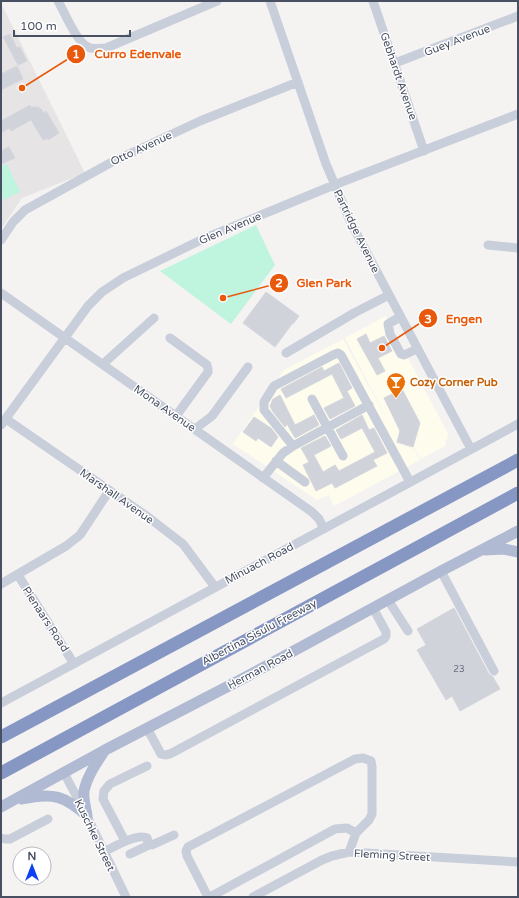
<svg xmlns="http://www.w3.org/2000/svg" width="519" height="898" font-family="'Varela Round',sans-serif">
	<rect width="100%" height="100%" fill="#f5f3f2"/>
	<path fill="#fefded" d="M 386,316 L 448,434 L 445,446 L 421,459 L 415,449 L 395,442 L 395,443 L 414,449 L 420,460 L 334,506 L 329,495 L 317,500 L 233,444 L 284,370 L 343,339 L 397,438 L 345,338 Z"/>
	<path fill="#e6e4e4" d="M 1,3 L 85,173 L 22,198 L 1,229 Z"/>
	<path fill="#bff4df" d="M 7,164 L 20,192 L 3,200 L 1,195 L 1,166 Z
		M 256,225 L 275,265 L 231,324 L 160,271 Z"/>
	<path fill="#d1d3da" stroke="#d6d6de" d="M 10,34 L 17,48 L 20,47 L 27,61 L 18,65 L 3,37 Z
		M 17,66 L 23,79 L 1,90 L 1,74 Z
		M 30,105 L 31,107 L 38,107 L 41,109 L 44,113 L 46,111 L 59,133 L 48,140 L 47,138 L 43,140 L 31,120 L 11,131 L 9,128 L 1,133 L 1,121 Z
		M 9,147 L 15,158 L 1,164 L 1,151 Z
		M 266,292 L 299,316 L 293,324 L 292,324 L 275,347 L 243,323 Z
		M 366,334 L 370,343 L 384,336 L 392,351 L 378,358 L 385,371 L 377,375 L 357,339 Z
		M 339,363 L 352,388 L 347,391 L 355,406 L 330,419 L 324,408 L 344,398 L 332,374 L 286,398 L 281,389 L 322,367 L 324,371 Z
		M 402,389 L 420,423 L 413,447 L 397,442 L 400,431 L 384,398 Z
		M 280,395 L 295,425 L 314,415 L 319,425 L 295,438 L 287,424 L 285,427 L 273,412 L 270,406 L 273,399 Z
		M 362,415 L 369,430 L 374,428 L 387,453 L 373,460 L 377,466 L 335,488 L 332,483 L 316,491 L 303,465 L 309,462 L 301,448 L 325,436 L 331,446 L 314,455 L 323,472 L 335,465 L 339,471 L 375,452 L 362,428 L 341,439 L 336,430 Z
		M 254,417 L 271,428 L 278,437 L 271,447 L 258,438 L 256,441 L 243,432 Z
		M 454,608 L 489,674 L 493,677 L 500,689 L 460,711 L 452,696 L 446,700 L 417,650 L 426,645 L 417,629 Z"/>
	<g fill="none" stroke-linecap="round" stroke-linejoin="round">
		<path stroke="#c8ceda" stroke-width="9" d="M 58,1 C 65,13 77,44 90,48 C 95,49 101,48 106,48 L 217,1
			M 270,1 L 326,164 L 351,223 L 471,449
			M 373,1 L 424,151
			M 395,63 L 518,16
			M 1,240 L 13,222 L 25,210 L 112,162 L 200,121 L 298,82
			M 488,245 L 518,248
			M 1,293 L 312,512 L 319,519 L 324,529
			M 400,317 L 388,324 L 390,334 L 401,354 L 404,355 L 417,349
			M 170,338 L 207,365 L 208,369 L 208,372 L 176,416
			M 286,353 L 354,313 L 389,295
			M 103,364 L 154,318
			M 312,399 L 343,456
			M 6,419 L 148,517 L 183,544 L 215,587
			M 1,425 L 88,306 L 102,292 L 123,278 L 203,239 L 334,185 L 518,114
			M 195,429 L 212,416 L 248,367
			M 293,446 L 264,410 L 264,402 L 274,386 L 333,355 L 338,353 L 341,355 L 410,482
			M 276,461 L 305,482
			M 263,478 L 283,453 L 293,446 L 369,405
			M 441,571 L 494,671
			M 18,575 L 74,664
			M 1,584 L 66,546 L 80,535 L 109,491
			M 388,600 L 408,631
			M 1,703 L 518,424
			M 147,728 L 161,754 L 165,755 L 170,754 L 384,639 L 386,636 L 386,632 L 373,608
			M 64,773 L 87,816 L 126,897
			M 1,838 L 5,839 L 10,839 L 48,819
			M 125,841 L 103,799 L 104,791 L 110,784 L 147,766
			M 148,844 L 152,845 L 174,835
			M 104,852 C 113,847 138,833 147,838 L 148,841 L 147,846 L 130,854
			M 208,897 L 187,856 L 186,851 L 188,847 L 355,759 L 363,758 L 371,761 L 372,767 L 372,814 L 369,820 L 356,833 L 349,852
			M 210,897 L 335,829 L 347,828 L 356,833
			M 253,897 L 322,860 L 332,856 L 349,852 L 518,862"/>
		<path stroke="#b0bad2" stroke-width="11" d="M 485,550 L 504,549 L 518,552
			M 22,799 C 53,792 65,796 87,816
			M 1,807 L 105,750 L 244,678 L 441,571 L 518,531
			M 87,816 C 86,808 83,799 84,791 C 87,776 97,762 105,750"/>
		<path stroke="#8797c4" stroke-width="13" d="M 1,737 L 518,460
			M 1,773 L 518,493"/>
	</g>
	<defs>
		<symbol id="bar-pin" viewBox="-11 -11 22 30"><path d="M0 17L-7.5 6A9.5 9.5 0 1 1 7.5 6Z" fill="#e8710a" stroke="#fff"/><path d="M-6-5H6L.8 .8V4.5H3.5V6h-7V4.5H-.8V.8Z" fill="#fff"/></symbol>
	</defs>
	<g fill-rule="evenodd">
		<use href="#bar-pin" x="385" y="371" width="22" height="30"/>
	</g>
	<g text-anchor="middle" stroke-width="3" stroke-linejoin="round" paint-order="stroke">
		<g font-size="9" fill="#6a7180">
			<text x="459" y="672">23</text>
		</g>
		<g font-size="11" fill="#485062" stroke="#fff">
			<text transform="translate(457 40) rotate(-21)" y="4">Guey Avenue</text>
			<text transform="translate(399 76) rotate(71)" y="4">Gebhardt Avenue</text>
			<text transform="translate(141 148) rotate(-25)" y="4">Otto Avenue</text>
			<text transform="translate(230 228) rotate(-23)" y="4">Glen Avenue</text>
			<text transform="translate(357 231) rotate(64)" y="4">Partridge Avenue</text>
			<text transform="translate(165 408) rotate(35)" y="4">Mona Avenue</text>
			<text transform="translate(117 496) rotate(35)" y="4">Marshall Avenue</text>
			<text transform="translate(259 563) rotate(-28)" y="4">Minuach Road</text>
			<text transform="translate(46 619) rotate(57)" y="4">Pienaars Road</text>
			<text transform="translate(259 632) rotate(-28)" y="4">Albertina Sisulu Freeway</text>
			<text transform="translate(260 669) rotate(-28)" y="4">Herman Road</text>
			<text transform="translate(95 835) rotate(64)" y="4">Kuschke Street</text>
			<text transform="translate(392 855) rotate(3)" y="4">Fleming Street</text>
		</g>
		<g font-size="11" font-weight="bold" fill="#c56008" stroke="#fff" text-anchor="start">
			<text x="410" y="386">Cozy Corner Pub</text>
		</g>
	</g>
	<path fill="none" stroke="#e8590c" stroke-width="1.5" d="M22 88L76 54M223 298L279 283M382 348L428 318"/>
	<g fill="#e8590c" stroke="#fff" stroke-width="1.5">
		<circle cx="22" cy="88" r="4"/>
		<circle cx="223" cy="298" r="4"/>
		<circle cx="382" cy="348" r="4"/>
		<circle cx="76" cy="54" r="10"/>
		<circle cx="279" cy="283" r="10"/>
		<circle cx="428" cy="318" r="10"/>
	</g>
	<g font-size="12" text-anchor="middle" font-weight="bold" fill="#fff">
		<text x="76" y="58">1</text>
		<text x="279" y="287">2</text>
		<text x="428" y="323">3</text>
	</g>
	<g font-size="12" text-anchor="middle" font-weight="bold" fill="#e8590c" stroke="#fff" stroke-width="3" stroke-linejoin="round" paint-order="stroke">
		<text x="138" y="58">Curro Edenvale</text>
		<text x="324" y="287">Glen Park</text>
		<text x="464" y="323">Engen</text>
	</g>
	<rect width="519" height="898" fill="none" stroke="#485062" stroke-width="4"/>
	<g transform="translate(32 866)"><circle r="19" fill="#ffffff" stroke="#b6b9c0"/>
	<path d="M0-3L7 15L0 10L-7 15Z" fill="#0c40f4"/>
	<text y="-6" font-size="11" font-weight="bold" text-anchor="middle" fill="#485062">N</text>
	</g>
	<path d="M14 30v6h116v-6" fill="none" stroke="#485062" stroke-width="2"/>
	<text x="20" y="30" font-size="12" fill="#485062" stroke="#ffffff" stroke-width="3" paint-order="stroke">100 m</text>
</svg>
